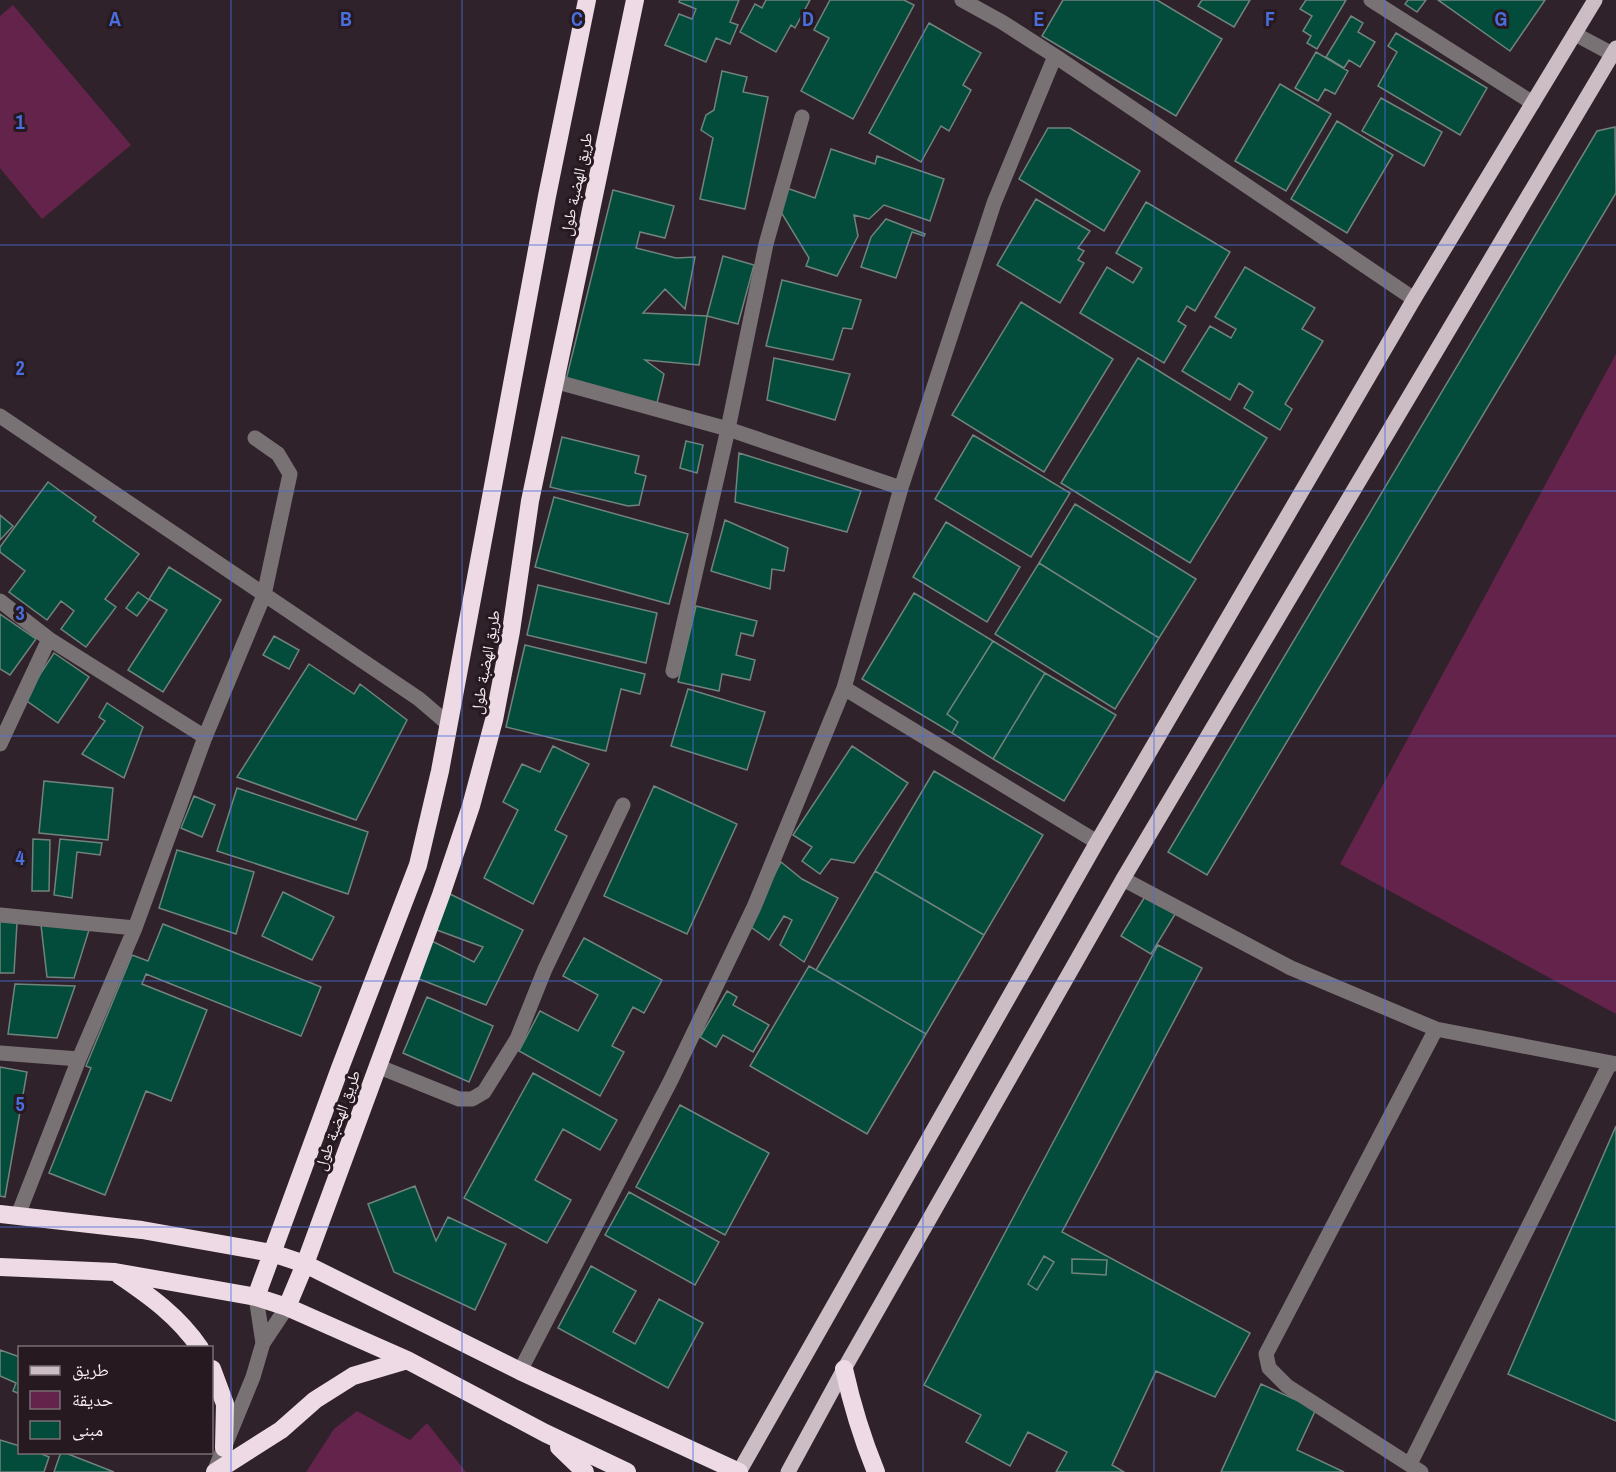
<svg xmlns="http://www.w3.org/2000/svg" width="1616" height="1472" font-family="'Archivo Narrow','Noto Naskh Arabic',sans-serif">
	<rect width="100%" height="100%" fill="#30222a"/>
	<path fill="#63234b" d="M 13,5 L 131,145 L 42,219 L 0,168 L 0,16 Z
		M 1616,354 L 1616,1014 L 1340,864 Z
		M 357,1411 L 410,1440 L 427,1423 L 466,1472 L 306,1472 L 334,1429 Z"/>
	<path fill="#034c3b" stroke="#70837c" stroke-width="1.5" d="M 680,0 L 739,0 L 730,22 L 738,25 L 730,44 L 716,38 L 706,62 L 665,45 L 679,14 L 692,19 L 696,9 L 679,2 Z
		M 766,0 L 810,0 L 795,28 L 791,25 L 776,52 L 740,32 L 755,4 L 762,8 Z
		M 830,0 L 904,0 L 914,5 L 853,119 L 801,91 L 829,38 L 814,30 Z
		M 1063,0 L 1157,0 L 1222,39 L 1176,116 L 1042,36 Z
		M 1202,0 L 1250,0 L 1234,27 L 1198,6 Z
		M 1306,0 L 1346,0 L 1317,49 L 1307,43 L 1311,36 L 1303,31 L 1312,16 L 1300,9 Z
		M 1408,0 L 1426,0 L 1417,12 L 1405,4 Z
		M 1438,0 L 1545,0 L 1510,51 Z
		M 1351,16 L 1363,23 L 1358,32 L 1375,42 L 1360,67 L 1349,60 L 1344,68 L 1326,57 Z
		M 929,23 L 981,53 L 963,85 L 971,90 L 949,131 L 941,126 L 921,162 L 869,133 Z
		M 1396,33 L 1487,88 L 1460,135 L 1378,86 L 1397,52 L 1388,46 Z
		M 1316,52 L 1348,71 L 1335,94 L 1325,89 L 1318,101 L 1295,88 Z
		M 722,71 L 747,77 L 743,92 L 768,97 L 745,209 L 700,199 L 713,138 L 701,130 L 706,115 L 714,110 Z
		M 1280,84 L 1331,114 L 1286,191 L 1235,161 Z
		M 1381,98 L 1442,132 L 1424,166 L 1362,131 Z
		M 1337,121 L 1393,155 L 1347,233 L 1291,199 Z
		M 1615,127 L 1616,193 L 1207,875 L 1168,852 L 1597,131 Z
		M 1048,128 L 1070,128 L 1140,171 L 1104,231 L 1019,179 Z
		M 831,149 L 875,164 L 877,156 L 944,179 L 930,221 L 884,205 L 869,219 L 854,215 L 858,236 L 837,276 L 806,266 L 809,258 L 773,199 L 778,185 L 815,198 Z
		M 613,190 L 674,206 L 665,238 L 640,232 L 636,248 L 676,258 L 695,257 L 685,309 L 665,289 L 643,313 L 707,316 L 699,365 L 645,360 L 664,374 L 657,403 L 566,380 Z
		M 1036,199 L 1090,231 L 1078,248 L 1084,251 L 1078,260 L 1084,263 L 1060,303 L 997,265 Z
		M 1146,202 L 1230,252 L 1195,311 L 1187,306 L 1178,321 L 1186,326 L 1164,363 L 1080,313 L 1107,267 L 1133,283 L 1142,268 L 1116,253 Z
		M 886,219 L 925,234 L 924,236 L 912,232 L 896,278 L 861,267 L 871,237 Z
		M 723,256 L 754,265 L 738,324 L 707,316 Z
		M 1245,267 L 1315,308 L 1302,329 L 1323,341 L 1285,404 L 1292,409 L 1280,430 L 1244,408 L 1253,392 L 1239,383 L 1230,400 L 1182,371 L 1210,326 L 1231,338 L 1236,329 L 1215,317 Z
		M 782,280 L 861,300 L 852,329 L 843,328 L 833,360 L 766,346 Z
		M 1021,302 L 1113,359 L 1044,472 L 952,415 Z
		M 774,358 L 850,374 L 835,420 L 767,400 Z
		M 1138,358 L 1267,438 L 1190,563 L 1061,483 Z
		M 973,435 L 1070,493 L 1031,557 L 935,499 Z
		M 562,437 L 639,456 L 635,473 L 646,476 L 639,505 L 628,506 L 550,487 Z
		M 686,441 L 703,445 L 697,473 L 680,468 Z
		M 739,453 L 861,491 L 847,532 L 735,502 Z
		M 48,482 L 96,517 L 93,521 L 139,554 L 105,599 L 116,607 L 86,647 L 61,629 L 74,611 L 61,601 L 47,620 L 9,592 L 25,571 L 0,552 L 0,547 Z
		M 554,497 L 688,534 L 669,604 L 535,567 Z
		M 1075,504 L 1196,579 L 1159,638 L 1039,563 Z
		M 0,515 L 13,526 L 0,540 Z
		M 725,520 L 788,548 L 784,571 L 772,569 L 770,589 L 711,571 Z
		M 946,522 L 1020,567 L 987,622 L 913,577 Z
		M 1039,563 L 1159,638 L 1115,709 L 995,634 Z
		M 169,567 L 221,600 L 163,692 L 128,670 L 167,610 L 149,599 Z
		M 538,585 L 657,613 L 646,663 L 527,635 Z
		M 138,592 L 149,600 L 137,616 L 126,608 Z
		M 914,593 L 993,641 L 947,714 L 958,722 L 952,733 L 862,679 Z
		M 696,606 L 757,621 L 753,636 L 741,633 L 736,655 L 755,660 L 750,680 L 722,674 L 719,691 L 678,682 Z
		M 0,614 L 36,639 L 10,675 L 0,669 Z
		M 274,636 L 299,650 L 289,669 L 263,655 Z
		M 993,641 L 1045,673 L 993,759 L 952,733 L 958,722 L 947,714 Z
		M 525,645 L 645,674 L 640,694 L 621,689 L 606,751 L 506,727 Z
		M 54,653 L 89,677 L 58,723 L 24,699 Z
		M 309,664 L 354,694 L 360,684 L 407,720 L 356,820 L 237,777 Z
		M 1045,673 L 1116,715 L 1064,801 L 993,759 Z
		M 688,689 L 765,712 L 747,770 L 671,746 Z
		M 107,703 L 143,727 L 124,778 L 82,754 L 105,721 L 99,717 Z
		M 553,746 L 589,764 L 555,830 L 567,836 L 533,904 L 484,878 L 518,810 L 503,802 L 522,764 L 540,772 Z
		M 852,746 L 908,783 L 854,863 L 831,859 L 820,874 L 802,861 L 812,847 L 793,835 Z
		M 934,771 L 1043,835 L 984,935 L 875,871 Z
		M 44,781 L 113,788 L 108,840 L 39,833 Z
		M 654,786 L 737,824 L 687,934 L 604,896 Z
		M 237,788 L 368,832 L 348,894 L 217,851 Z
		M 194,796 L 215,805 L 202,837 L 181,828 Z
		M 33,839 L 50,840 L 49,891 L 32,891 Z
		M 60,839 L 102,843 L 100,855 L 77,852 L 72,898 L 54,895 Z
		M 177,850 L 254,872 L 236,934 L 159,908 Z
		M 781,862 L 802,879 L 838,898 L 804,962 L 780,945 L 792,920 L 784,916 L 769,940 L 748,925 Z
		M 875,871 L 984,935 L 926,1034 L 816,970 Z
		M 283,892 L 334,917 L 312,960 L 262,936 Z
		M 448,893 L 523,930 L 486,1005 L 414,977 L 428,939 L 474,962 L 483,947 L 434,929 Z
		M 1147,893 L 1177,911 L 1151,954 L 1121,936 Z
		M 0,921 L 17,923 L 14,973 L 0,973 Z
		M 163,924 L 321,987 L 301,1036 L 146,974 L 142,984 L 207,1010 L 171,1101 L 146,1091 L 105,1195 L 49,1173 L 91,1068 L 86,1066 L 132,955 L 148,961 Z
		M 41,925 L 89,930 L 74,978 L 47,977 Z
		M 584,938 L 662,980 L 644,1013 L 633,1007 L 612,1046 L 624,1052 L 600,1096 L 519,1051 L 540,1011 L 578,1031 L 598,995 L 563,976 Z
		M 1158,945 L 1202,968 L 1062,1232 L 1250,1333 L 1215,1397 L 1156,1371 L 1112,1465 L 1124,1472 L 1056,1472 L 1067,1452 L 1028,1432 L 1010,1466 L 966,1442 L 981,1415 L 924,1385 Z
		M 809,966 L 926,1034 L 867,1134 L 750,1066 Z
		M 15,984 L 75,986 L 57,1038 L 8,1034 Z
		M 727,991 L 737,997 L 733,1005 L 769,1025 L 753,1052 L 723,1035 L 716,1047 L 700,1037 Z
		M 427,997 L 493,1026 L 469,1082 L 403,1053 Z
		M 0,1067 L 27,1072 L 5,1197 L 0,1196 Z
		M 533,1073 L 617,1120 L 600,1150 L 563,1129 L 535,1180 L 571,1200 L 547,1243 L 464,1198 Z
		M 680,1105 L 769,1153 L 725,1235 L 636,1187 Z
		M 1616,1126 L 1616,1421 L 1508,1374 Z
		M 415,1186 L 436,1241 L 448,1217 L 506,1244 L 475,1310 L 394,1272 L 368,1204 Z
		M 629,1192 L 719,1242 L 695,1285 L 605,1235 Z
		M 1044,1256 L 1054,1262 L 1037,1290 L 1028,1284 Z
		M 1072,1259 L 1107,1260 L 1106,1275 L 1072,1273 Z
		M 591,1266 L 636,1291 L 613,1332 L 635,1344 L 659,1299 L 703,1323 L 668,1388 L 558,1328 Z
		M 0,1350 L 20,1357 L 20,1394 L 13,1391 L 16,1383 L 0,1376 Z
		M 1261,1384 L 1316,1409 L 1297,1450 L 1344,1472 L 1221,1472 Z
		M 0,1440 L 20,1446 L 20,1452 L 37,1452 L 49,1457 L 44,1472 L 0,1472 Z
		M 61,1452 L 63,1452 L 114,1472 L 54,1472 Z"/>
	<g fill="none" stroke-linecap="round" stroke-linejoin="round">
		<path stroke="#797275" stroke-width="15" d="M 962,0 L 1002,22 L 1055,56
			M 1371,0 L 1533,103
			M 1575,34 L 1616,56
			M 554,381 L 728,429 L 901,488
			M 0,416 L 419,699 L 447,723
			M 0,601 L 49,639 L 205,737
			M 673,671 L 728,429 L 766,244 L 802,117
			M 0,744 L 49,639
			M 1097,842 L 844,688 L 901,488 L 994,203 L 1055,56 L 1414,299
			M 1123,879 L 1291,968 L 1436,1029 L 1616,1064
			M 0,915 L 135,928
			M 0,1053 L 79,1059
			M 377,1066 L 459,1099 L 472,1099 L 484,1092 L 517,1039 L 545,969 L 623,805
			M 18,1215 L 79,1059 L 135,928 L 205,737 L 264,595 L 290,474 L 278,454 L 255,438
			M 256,1297 L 263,1343
			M 520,1371 L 671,1080 L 754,907 L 844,688
			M 1410,1464 L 1610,1063
			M 214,1472 L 253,1377 L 263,1343 L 287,1307
			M 1421,1472 L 1287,1386 L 1269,1368 L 1266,1354 L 1436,1029"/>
		<path stroke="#ccbdc5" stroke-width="15" d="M 739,1472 L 1097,842 L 1414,299 L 1595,0
			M 788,1472 L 844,1369 L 1123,879 L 1616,48"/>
		<path stroke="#eedae4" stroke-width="18" d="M 0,1214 L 142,1230 L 272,1253 L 305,1264 L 520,1371 L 739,1472
			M 0,1267 L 115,1272 L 256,1297 L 287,1307 L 407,1360 L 545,1433 L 627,1472
			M 119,1275 C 150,1296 178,1316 200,1348
			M 256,1297 L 340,1068 L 418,865 L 440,771 L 547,196 L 587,0
			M 287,1307 L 305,1264 L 441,895 L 471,806 L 494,720 L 511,631 L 530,501 L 635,0
			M 212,1369 L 225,1404 L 224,1448
			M 844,1369 C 852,1405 862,1438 876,1472
			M 559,1447 L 585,1472
			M 215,1472 L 281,1430 L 315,1400 L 353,1376 L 407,1360"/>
	</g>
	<path fill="none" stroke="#496edd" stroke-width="1.5" stroke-opacity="0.55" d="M 231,0 L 231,1472M 462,0 L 462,1472M 693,0 L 693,1472M 923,0 L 923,1472M 1154,0 L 1154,1472M 1385,0 L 1385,1472M 0,245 L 1616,245M 0,491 L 1616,491M 0,736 L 1616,736M 0,981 L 1616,981M 0,1227 L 1616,1227"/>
	<g text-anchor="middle" stroke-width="6" stroke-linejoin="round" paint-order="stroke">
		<g font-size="16" fill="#f8eef3" stroke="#261920">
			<text transform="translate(576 184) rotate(-78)" y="6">طريق الهضبة طول</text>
			<text transform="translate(485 662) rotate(-80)" y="6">طريق الهضبة طول</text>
			<text transform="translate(337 1120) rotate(-70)" y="6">طريق الهضبة طول</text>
		</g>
	</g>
	<g font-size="20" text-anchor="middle" font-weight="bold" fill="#496edd" stroke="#261920" stroke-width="6" stroke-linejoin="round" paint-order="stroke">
		<text x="115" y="26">A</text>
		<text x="346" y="26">B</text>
		<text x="577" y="26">C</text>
		<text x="808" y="26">D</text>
		<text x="1039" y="26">E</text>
		<text x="1270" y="26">F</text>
		<text x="1501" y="26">G</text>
		<text x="20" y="129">1</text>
		<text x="20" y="375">2</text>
		<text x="20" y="620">3</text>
		<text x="20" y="865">4</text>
		<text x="20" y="1111">5</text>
	</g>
	<rect x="18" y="1346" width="195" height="108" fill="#261920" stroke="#7a6e74" stroke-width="1.5"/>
	<rect x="30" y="1366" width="30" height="9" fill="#ccbdc5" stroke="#7a6e74" stroke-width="1.5"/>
	<text x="72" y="1376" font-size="18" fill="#f8eef3">طريق</text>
	<rect x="30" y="1391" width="30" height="18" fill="#63234b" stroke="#7a6e74" stroke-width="1.5"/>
	<text x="72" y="1406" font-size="18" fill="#f8eef3">حديقة</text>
	<rect x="30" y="1421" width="30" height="18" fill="#034c3b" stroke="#7a6e74" stroke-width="1.5"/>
	<text x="72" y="1436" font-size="18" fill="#f8eef3">مبنى</text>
</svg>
